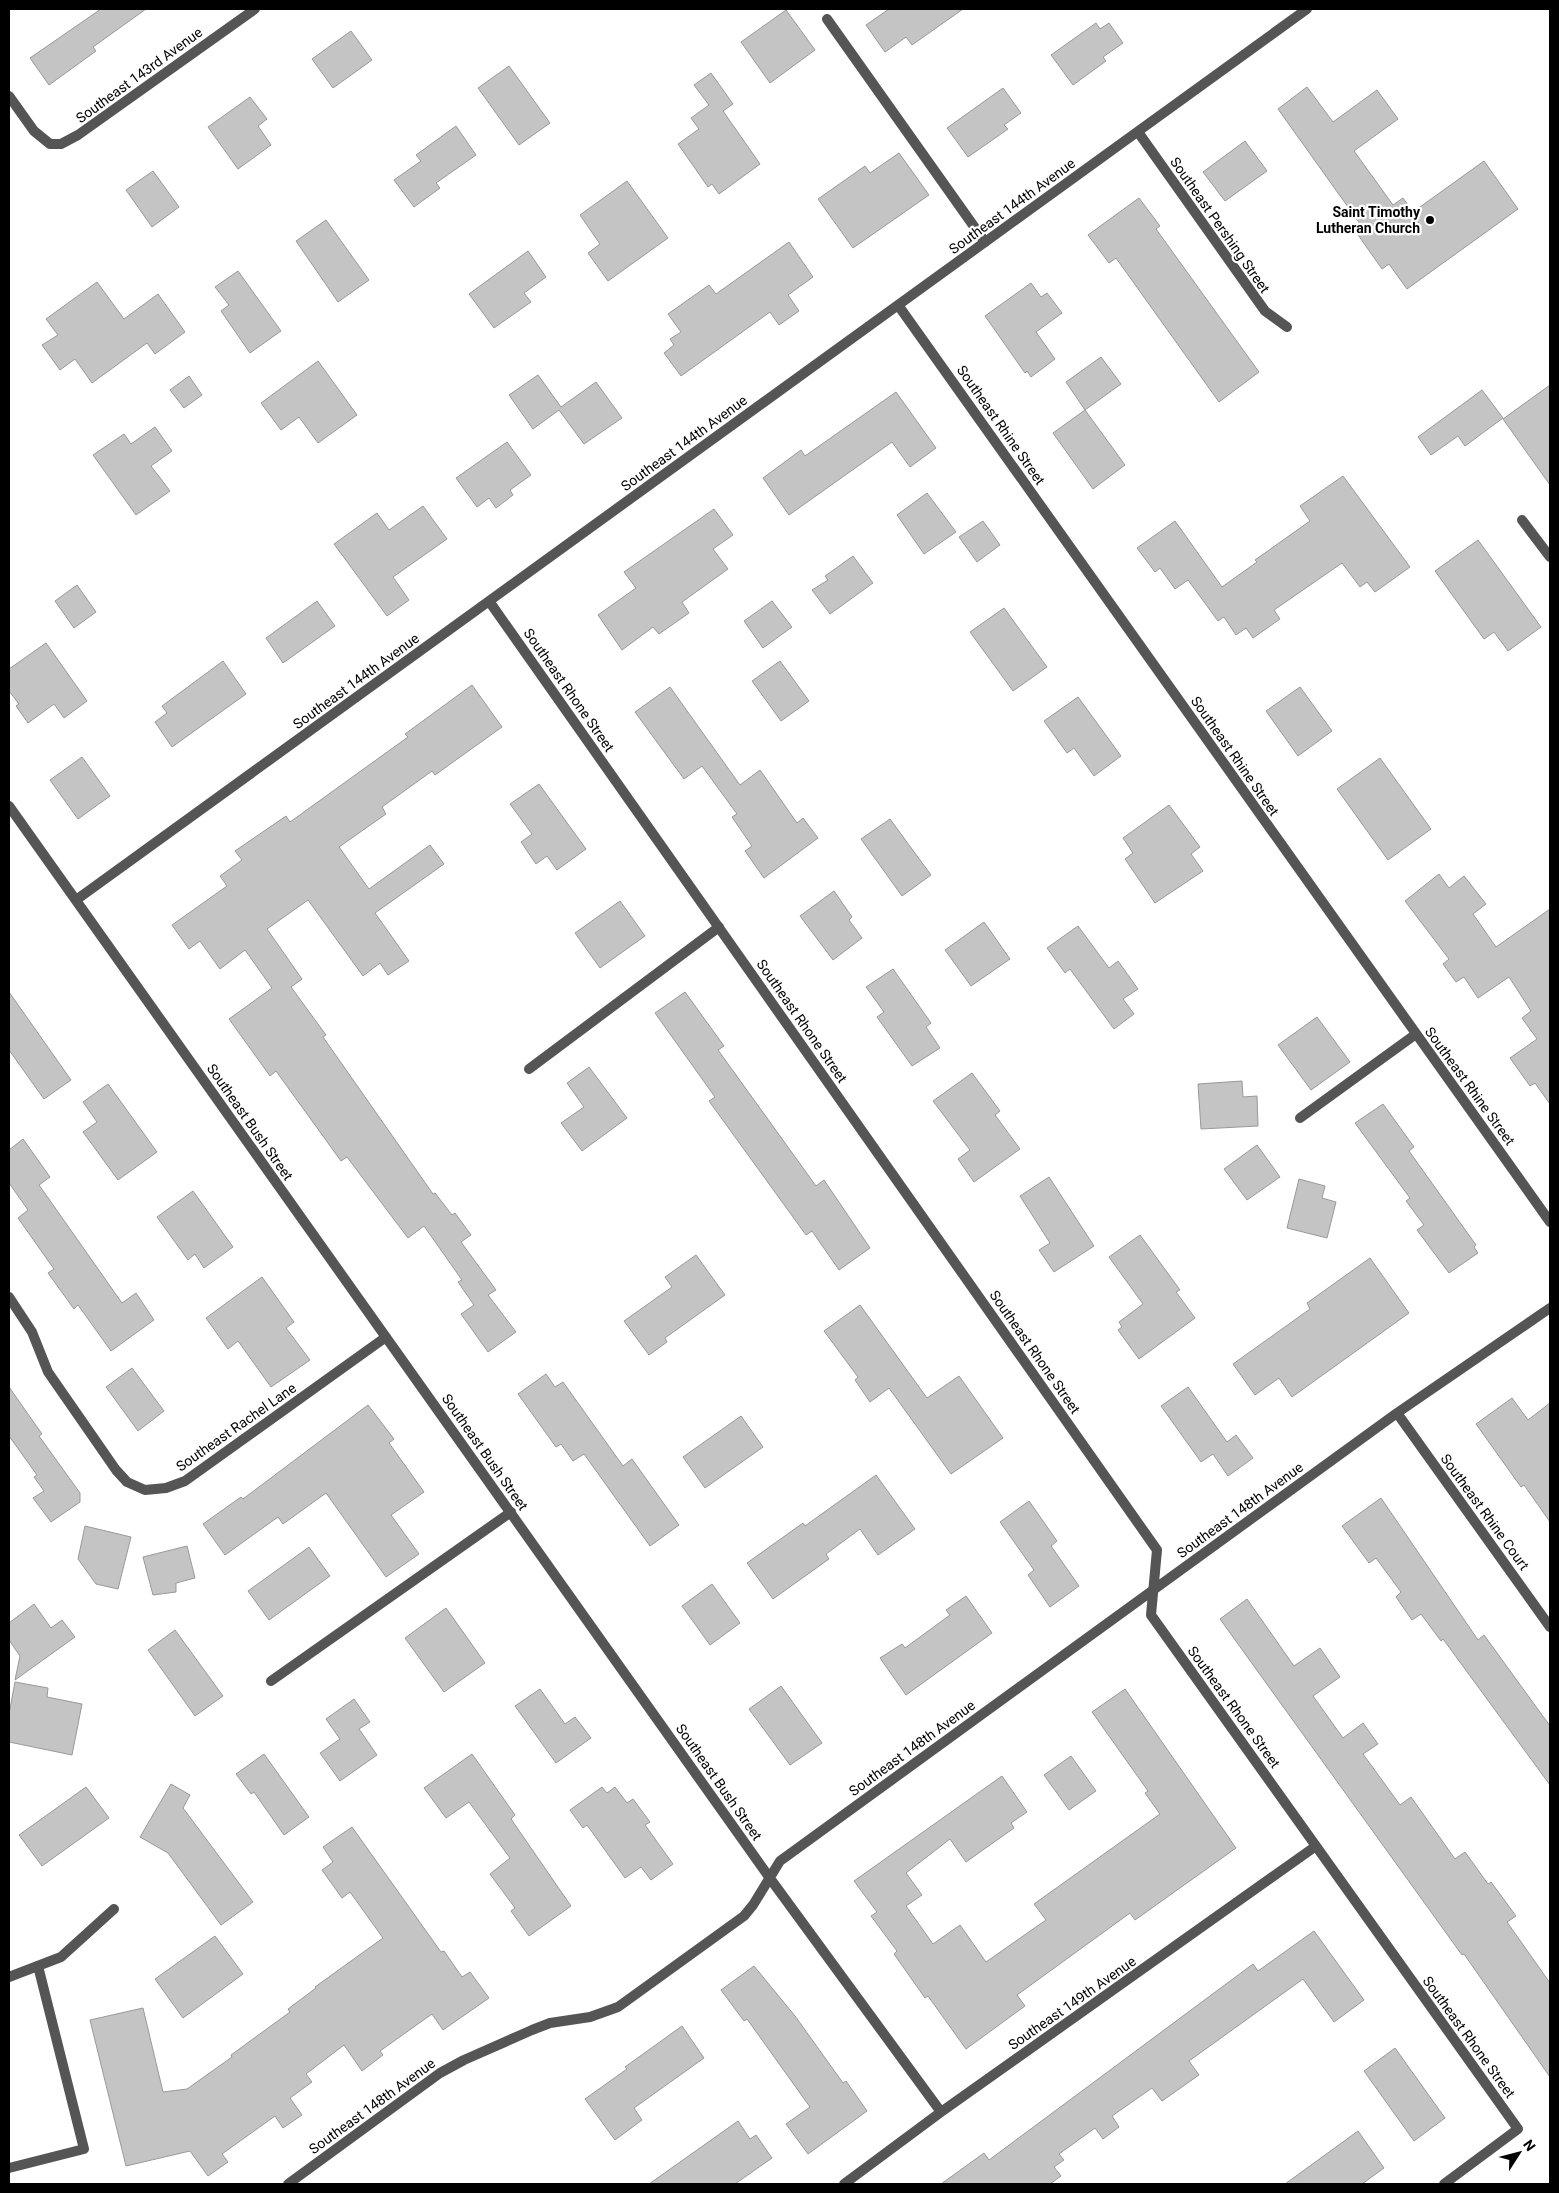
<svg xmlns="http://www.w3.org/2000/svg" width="1559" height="2193" font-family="Roboto,sans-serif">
	<rect width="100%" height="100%" fill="#fff"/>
	<path fill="#c4c4c4" stroke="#999" d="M 101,9 L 146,9 L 93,47 L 96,51 L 49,85 L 30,58 Z
		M 889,9 L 963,9 L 912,45 L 906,37 L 885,52 L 866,25 Z
		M 786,10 L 815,50 L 770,83 L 741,42 Z
		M 1096,23 L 1100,29 L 1109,23 L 1123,43 L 1103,57 L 1106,61 L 1073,85 L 1051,55 Z
		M 351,31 L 372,60 L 333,88 L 312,59 Z
		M 509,66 L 550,123 L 519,145 L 478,88 Z
		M 711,73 L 733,104 L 723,111 L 760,164 L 719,194 L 712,184 L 708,187 L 678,144 L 699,129 L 691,118 L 709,105 L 694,85 Z
		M 1307,87 L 1333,122 L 1377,90 L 1398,119 L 1354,151 L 1393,205 L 1403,198 L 1413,212 L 1484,161 L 1518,209 L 1407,289 L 1389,264 L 1382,269 L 1356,232 L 1363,228 L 1278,109 Z
		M 1003,88 L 1021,113 L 1004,125 L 1008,129 L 968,157 L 947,128 Z
		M 250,97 L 267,119 L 258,126 L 271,145 L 238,169 L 208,127 Z
		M 456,126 L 476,155 L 436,183 L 440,188 L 414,207 L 394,180 L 421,161 L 416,155 Z
		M 1245,141 L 1267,171 L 1225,201 L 1203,172 Z
		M 899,153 L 929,195 L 853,248 L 818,199 L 865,166 L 870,173 Z
		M 153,171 L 179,207 L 152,227 L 126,190 Z
		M 627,181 L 668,238 L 608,281 L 588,253 L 600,244 L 580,215 Z
		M 1139,198 L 1160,226 L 1156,229 L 1259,372 L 1219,402 L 1116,258 L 1109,263 L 1088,235 Z
		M 326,220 L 369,280 L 338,302 L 296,241 Z
		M 789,242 L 813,277 L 788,295 L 799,311 L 779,325 L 770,312 L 681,376 L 664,353 L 674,345 L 670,339 L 681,332 L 668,314 L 709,285 L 716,294 Z
		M 528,251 L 546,277 L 524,293 L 531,302 L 494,328 L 469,294 Z
		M 238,271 L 281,331 L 250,353 L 221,311 L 229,305 L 215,287 Z
		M 97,282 L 124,319 L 158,294 L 185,332 L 155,354 L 147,343 L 92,383 L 75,359 L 60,370 L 42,345 L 58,335 L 46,319 Z
		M 1031,283 L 1041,297 L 1047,293 L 1062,313 L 1036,332 L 1055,359 L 1031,377 L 1027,371 L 1025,373 L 985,316 Z
		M 1101,357 L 1121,384 L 1085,410 L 1066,382 Z
		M 318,361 L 357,415 L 318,443 L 299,417 L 281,430 L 261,403 Z
		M 538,375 L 561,407 L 596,382 L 622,418 L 584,444 L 559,410 L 533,429 L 509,395 Z
		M 189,376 L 202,395 L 184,408 L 170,390 Z
		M 1550,385 L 1550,485 L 1503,419 Z
		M 1482,390 L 1503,418 L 1465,446 L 1458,436 L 1431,455 L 1418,437 Z
		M 896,392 L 936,448 L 910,467 L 892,442 L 789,515 L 763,478 L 801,450 L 805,456 Z
		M 1085,410 L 1125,465 L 1093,489 L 1053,433 Z
		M 155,427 L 172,451 L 151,466 L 170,491 L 136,515 L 93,455 L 124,434 L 131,444 Z
		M 507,442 L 531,475 L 510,490 L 513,495 L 496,508 L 489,498 L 477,507 L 456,478 Z
		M 1343,476 L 1410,567 L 1375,592 L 1367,582 L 1360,587 L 1342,563 L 1274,610 L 1280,619 L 1253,638 L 1246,628 L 1236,635 L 1224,617 L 1218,621 L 1188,580 L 1175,589 L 1160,568 L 1155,572 L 1137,548 L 1175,521 L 1222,587 L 1257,562 L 1255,560 L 1310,521 L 1300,506 Z
		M 927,493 L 956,532 L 924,554 L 897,515 Z
		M 423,506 L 447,539 L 393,577 L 409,600 L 387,616 L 334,544 L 377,513 L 389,530 Z
		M 714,509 L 733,535 L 713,549 L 728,569 L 682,602 L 689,613 L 659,634 L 653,627 L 622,650 L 598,615 L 636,588 L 624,572 Z
		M 983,521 L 1000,545 L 977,562 L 959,537 Z
		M 1478,540 L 1541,627 L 1508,651 L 1494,632 L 1484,639 L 1435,571 Z
		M 853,556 L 873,583 L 830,614 L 812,590 L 828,580 L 825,576 Z
		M 77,585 L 96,612 L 74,628 L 55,601 Z
		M 317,601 L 335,626 L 283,663 L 266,638 Z
		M 772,601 L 792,627 L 763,648 L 744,621 Z
		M 1004,608 L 1047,667 L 1013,691 L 970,632 Z
		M 46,643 L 87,701 L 64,718 L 54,704 L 28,723 L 16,706 L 19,704 L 9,691 L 9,669 Z
		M 223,661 L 246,694 L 172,747 L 155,722 L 167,713 L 162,706 Z
		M 780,661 L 809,701 L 781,721 L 752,681 Z
		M 472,685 L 502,727 L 435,775 L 432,771 L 382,807 L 386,814 L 339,847 L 369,889 L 430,845 L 444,864 L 375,913 L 409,961 L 388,975 L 380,963 L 363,976 L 308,900 L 267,929 L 302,979 L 291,987 L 326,1035 L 323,1037 L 433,1194 L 435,1193 L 452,1215 L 455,1213 L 471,1235 L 461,1242 L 496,1290 L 488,1295 L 516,1332 L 488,1352 L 461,1314 L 474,1305 L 458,1282 L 462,1280 L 424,1226 L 408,1238 L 347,1157 L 341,1161 L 276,1071 L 270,1076 L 229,1019 L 272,988 L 245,950 L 220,969 L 200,941 L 189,949 L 172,925 L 227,886 L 220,876 L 242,860 L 235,851 L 286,816 L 290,822 L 408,737 L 405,734 Z
		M 670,687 L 740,785 L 760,770 L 797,823 L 803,818 L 818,838 L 764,878 L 745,851 L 752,846 L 732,817 L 737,814 L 702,766 L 684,779 L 635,712 Z
		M 1300,687 L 1332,731 L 1298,756 L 1266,711 Z
		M 1078,697 L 1121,756 L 1094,776 L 1074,748 L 1067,753 L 1044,721 Z
		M 82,757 L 110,796 L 78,819 L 50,780 Z
		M 1380,758 L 1431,829 L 1388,860 L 1337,789 Z
		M 539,784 L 586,849 L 557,870 L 547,856 L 536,864 L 521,842 L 532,834 L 510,804 Z
		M 1169,805 L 1200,847 L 1191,854 L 1203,871 L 1155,903 L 1125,859 L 1133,853 L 1123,838 Z
		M 890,819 L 931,875 L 902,896 L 861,839 Z
		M 1439,874 L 1449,888 L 1464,876 L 1486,904 L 1473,914 L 1496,947 L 1550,909 L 1550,1104 L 1535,1083 L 1530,1086 L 1510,1058 L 1537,1039 L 1522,1018 L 1531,1011 L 1509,977 L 1478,998 L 1464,977 L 1456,982 L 1443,964 L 1449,959 L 1405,901 Z
		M 834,891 L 852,917 L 849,920 L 862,938 L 833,960 L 800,916 Z
		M 620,901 L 645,936 L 600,968 L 575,933 Z
		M 984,922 L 1010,959 L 971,986 L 945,950 Z
		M 1078,926 L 1109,968 L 1118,961 L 1138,989 L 1123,999 L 1134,1014 L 1114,1029 L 1070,969 L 1065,973 L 1047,948 Z
		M 893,969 L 931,1023 L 926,1027 L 940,1048 L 912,1066 L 877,1017 L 884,1012 L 866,987 Z
		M 9,992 L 71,1080 L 44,1099 L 9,1050 Z
		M 685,992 L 724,1046 L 718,1050 L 816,1186 L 824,1180 L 870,1248 L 839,1270 L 812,1231 L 806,1235 L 709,1101 L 715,1097 L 655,1013 Z
		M 1317,1017 L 1350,1062 L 1311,1090 L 1278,1045 Z
		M 589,1067 L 627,1118 L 582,1151 L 561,1123 L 584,1107 L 567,1083 Z
		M 972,1073 L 1000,1111 L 995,1115 L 1020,1149 L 974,1182 L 958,1159 L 970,1150 L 933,1101 Z
		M 1242,1081 L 1243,1097 L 1257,1096 L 1258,1126 L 1201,1129 L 1198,1084 Z
		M 108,1084 L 157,1152 L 118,1180 L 83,1132 L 97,1122 L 83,1102 Z
		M 1383,1104 L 1414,1147 L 1409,1151 L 1476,1245 L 1474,1247 L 1478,1253 L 1449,1273 L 1417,1230 L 1424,1225 L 1406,1201 L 1410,1198 L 1355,1123 Z
		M 23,1139 L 50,1177 L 39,1185 L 122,1303 L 136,1293 L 154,1320 L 111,1351 L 78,1305 L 74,1309 L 48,1273 L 54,1269 L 18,1218 L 28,1210 L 9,1183 L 9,1150 Z
		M 1257,1145 L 1280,1177 L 1247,1200 L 1224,1169 Z
		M 1049,1177 L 1094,1246 L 1054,1272 L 1039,1250 L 1050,1243 L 1020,1196 Z
		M 1299,1179 L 1325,1186 L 1322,1198 L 1336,1202 L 1327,1238 L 1287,1228 Z
		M 193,1191 L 233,1247 L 204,1268 L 195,1254 L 188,1260 L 157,1217 Z
		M 1140,1235 L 1180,1290 L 1176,1292 L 1195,1318 L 1139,1359 L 1118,1330 L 1122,1327 L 1119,1322 L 1143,1304 L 1109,1257 Z
		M 696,1255 L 725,1295 L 665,1338 L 667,1342 L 649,1355 L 624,1321 L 672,1287 L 665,1277 Z
		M 1370,1258 L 1409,1313 L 1292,1397 L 1279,1378 L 1255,1395 L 1233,1364 L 1310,1309 L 1307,1303 Z
		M 262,1277 L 294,1322 L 286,1328 L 310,1360 L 271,1387 L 238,1341 L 228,1349 L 206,1318 Z
		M 860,1305 L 927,1398 L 959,1376 L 1003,1438 L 951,1474 L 889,1388 L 870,1402 L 855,1380 L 858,1377 L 824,1331 Z
		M 132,1368 L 164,1411 L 138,1431 L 106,1387 Z
		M 546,1374 L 555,1387 L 563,1382 L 623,1466 L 632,1459 L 679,1525 L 650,1546 L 584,1454 L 573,1461 L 561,1444 L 556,1447 L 518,1394 Z
		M 9,1387 L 42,1434 L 39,1436 L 80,1493 L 80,1502 L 51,1522 L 33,1498 L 44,1491 L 34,1477 L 37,1475 L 9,1436 Z
		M 1188,1387 L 1227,1442 L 1236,1435 L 1253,1458 L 1228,1476 L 1213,1454 L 1201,1462 L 1161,1406 Z
		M 1512,1398 L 1528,1420 L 1550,1403 L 1550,1522 L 1524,1485 L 1521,1487 L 1476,1424 Z
		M 368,1405 L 394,1439 L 389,1443 L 424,1492 L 391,1515 L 419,1554 L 386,1577 L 326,1493 L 283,1524 L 278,1517 L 225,1555 L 203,1524 L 241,1497 L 243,1499 Z
		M 741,1416 L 763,1447 L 705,1488 L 683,1457 Z
		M 876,1475 L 915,1529 L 878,1555 L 860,1529 L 826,1554 L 829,1559 L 773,1599 L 747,1563 L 803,1523 L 805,1526 Z
		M 1381,1498 L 1478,1640 L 1484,1635 L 1550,1726 L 1550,1785 L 1443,1639 L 1441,1641 L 1421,1614 L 1412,1620 L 1396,1597 L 1401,1592 L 1376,1558 L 1369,1563 L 1342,1526 Z
		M 1029,1501 L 1057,1541 L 1051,1546 L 1079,1586 L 1050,1607 L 1028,1575 L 1034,1570 L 1000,1522 Z
		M 85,1526 L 131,1537 L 118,1589 L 96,1584 L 78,1559 Z
		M 187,1546 L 195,1578 L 176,1583 L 176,1592 L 153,1595 L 143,1557 Z
		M 309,1547 L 330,1576 L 269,1620 L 248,1591 Z
		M 712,1584 L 740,1623 L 710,1645 L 682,1606 Z
		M 966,1596 L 992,1633 L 906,1695 L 880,1658 L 902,1644 L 905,1648 L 950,1615 L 946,1610 Z
		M 1247,1599 L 1294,1666 L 1320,1648 L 1340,1677 L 1313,1696 L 1343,1738 L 1363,1723 L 1378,1744 L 1363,1754 L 1400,1805 L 1411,1797 L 1455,1859 L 1465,1852 L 1488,1884 L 1491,1882 L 1516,1916 L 1507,1922 L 1550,1983 L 1550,2077 L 1464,1954 L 1462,1955 L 1220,1619 Z
		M 34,1604 L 51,1628 L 62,1620 L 75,1637 L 15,1680 L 20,1656 L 9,1640 L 9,1623 Z
		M 446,1608 L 485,1663 L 444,1692 L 405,1638 Z
		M 175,1630 L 223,1696 L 195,1716 L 148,1650 Z
		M 15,1682 L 48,1688 L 47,1697 L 82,1704 L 72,1755 L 9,1742 L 9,1714 Z
		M 781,1686 L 822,1743 L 790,1765 L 749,1709 Z
		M 540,1689 L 565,1724 L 575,1717 L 591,1738 L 556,1763 L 515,1706 Z
		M 1125,1689 L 1236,1848 L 1135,1920 L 1130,1913 L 1017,1995 L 1025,2006 L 966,2049 L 928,1996 L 925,1998 L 894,1954 L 897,1951 L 871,1916 L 877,1912 L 854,1881 L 1002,1776 L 1027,1812 L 1011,1823 L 1014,1828 L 966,1862 L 950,1839 L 906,1873 L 922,1895 L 906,1906 L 933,1944 L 960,1925 L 986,1962 L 1046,1920 L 1034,1904 L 1160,1814 L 1145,1793 L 1148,1791 L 1092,1712 Z
		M 354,1699 L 370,1722 L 359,1729 L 377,1755 L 340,1781 L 320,1753 L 340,1739 L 326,1719 Z
		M 264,1754 L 309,1817 L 284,1835 L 254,1792 L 251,1794 L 236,1774 Z
		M 472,1754 L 515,1815 L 511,1819 L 571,1906 L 529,1936 L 511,1911 L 515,1908 L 490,1874 L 510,1858 L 469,1802 L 446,1818 L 424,1788 Z
		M 1071,1756 L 1096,1791 L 1069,1810 L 1044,1775 Z
		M 171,1784 L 190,1795 L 183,1808 L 253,1902 L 221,1925 L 168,1853 L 140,1837 Z
		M 86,1787 L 109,1818 L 42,1866 L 19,1835 Z
		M 602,1787 L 607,1793 L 615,1787 L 627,1803 L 633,1799 L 650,1822 L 645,1825 L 673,1864 L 651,1880 L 641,1867 L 625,1878 L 587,1825 L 583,1828 L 570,1810 Z
		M 352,1827 L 441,1952 L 444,1951 L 462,1977 L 470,1972 L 489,1998 L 443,2030 L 432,2014 L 380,2051 L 383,2055 L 362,2071 L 344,2045 L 306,2074 L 312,2082 L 290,2098 L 302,2115 L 283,2128 L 275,2116 L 222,2154 L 228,2162 L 208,2176 L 190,2151 L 126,2166 L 90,2020 L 143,2008 L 163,2092 L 187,2089 L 232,2057 L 231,2055 L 290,2012 L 288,2009 L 316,1988 L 315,1987 L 383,1938 L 350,1892 L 342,1898 L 322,1870 L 333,1862 L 323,1847 Z
		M 1314,1931 L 1364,2000 L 1334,2022 L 1303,1979 L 1189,2061 L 1199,2075 L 1162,2101 L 1152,2088 L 1112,2116 L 1119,2127 L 1103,2139 L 1095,2128 L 1059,2154 L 1064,2160 L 1054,2167 L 1061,2176 L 1050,2184 L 941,2184 L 984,2153 L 989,2160 L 1253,1964 L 1258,1971 Z
		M 215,1936 L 243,1974 L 183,2018 L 155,1979 Z
		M 754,1966 L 795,2016 L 843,2083 L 846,2081 L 867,2111 L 808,2154 L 786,2124 L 810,2107 L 747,2019 L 744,2021 L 721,1990 Z
		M 682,2026 L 704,2058 L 634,2108 L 642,2120 L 615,2140 L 585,2099 L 627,2069 L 625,2067 Z
		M 1395,2048 L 1445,2118 L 1414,2141 L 1364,2071 Z
		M 738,2121 L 750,2139 L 756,2135 L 772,2158 L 735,2184 L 649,2184 Z
		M 1358,2131 L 1384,2168 L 1362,2184 L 1285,2184 Z"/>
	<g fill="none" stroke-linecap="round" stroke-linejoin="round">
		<path stroke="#555" stroke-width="10" d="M 827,19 L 985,242
			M 1138,132 L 1265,311 L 1287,327
			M 1522,520 L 1550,557
			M 529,1069 L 719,927
			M 271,1681 L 511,1512
			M 9,2168 L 84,2149 L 38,1966"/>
		<path stroke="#555" stroke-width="10" d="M 9,96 L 34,131 L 50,144 L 61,144 L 78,135 L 255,9
			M 898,305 L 1550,1222
			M 489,601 L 1157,1550 L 1151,1615 L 1518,2129 L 1444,2184
			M 9,806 L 769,1877 L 941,2112
			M 76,900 L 1307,9
			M 1300,1118 L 1416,1034
			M 9,1297 L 32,1332 L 48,1372 L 116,1470 L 127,1482 L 145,1490 L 166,1488 L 185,1481 L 386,1337
			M 1397,1413 L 1550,1627
			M 9,1977 L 61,1957 L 114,1909
			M 288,2184 L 440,2073 L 464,2060 L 532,2030 L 550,2023 L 590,2017 L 618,2007 L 744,1916 L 753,1905 L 780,1861 L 1397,1413 L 1550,1308
			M 844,2184 L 941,2112 L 1316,1846"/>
	</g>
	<circle fill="#000" stroke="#fff" stroke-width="2" cx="1430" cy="220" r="5"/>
	<g text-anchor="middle" stroke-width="4.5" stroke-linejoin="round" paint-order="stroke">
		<g font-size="14" fill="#000" stroke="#fff">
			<text transform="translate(139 75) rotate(-36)" y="5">Southeast 143rd Avenue</text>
			<text transform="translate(1012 206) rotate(-36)" y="5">Southeast 144th Avenue</text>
			<text transform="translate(1220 225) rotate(55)" y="5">Southeast Pershing Street</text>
			<text transform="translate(1001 425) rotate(55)" y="5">Southeast Rhine Street</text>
			<text transform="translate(684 443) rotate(-36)" y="5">Southeast 144th Avenue</text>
			<text transform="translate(356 681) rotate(-36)" y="5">Southeast 144th Avenue</text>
			<text transform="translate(569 690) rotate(55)" y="5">Southeast Rhone Street</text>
			<text transform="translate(1235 756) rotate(55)" y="5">Southeast Rhine Street</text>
			<text transform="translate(802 1021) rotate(55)" y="5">Southeast Rhone Street</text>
			<text transform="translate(1470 1086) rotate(54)" y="5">Southeast Rhine Street</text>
			<text transform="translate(250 1122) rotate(55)" y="5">Southeast Bush Street</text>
			<text transform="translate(1035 1352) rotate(55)" y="5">Southeast Rhone Street</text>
			<text transform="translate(236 1427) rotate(-35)" y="5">Southeast Rachel Lane</text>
			<text transform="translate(485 1452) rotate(55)" y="5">Southeast Bush Street</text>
			<text transform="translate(1240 1510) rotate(-36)" y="5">Southeast 148th Avenue</text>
			<text transform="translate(1485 1512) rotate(54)" y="5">Southeast Rhine Court</text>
			<text transform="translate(1234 1707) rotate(54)" y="5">Southeast Rhone Street</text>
			<text transform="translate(912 1748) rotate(-36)" y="5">Southeast 148th Avenue</text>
			<text transform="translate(719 1782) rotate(55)" y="5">Southeast Bush Street</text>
			<text transform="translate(1072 2003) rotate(-35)" y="5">Southeast 149th Avenue</text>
			<text transform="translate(1469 2037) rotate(54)" y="5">Southeast Rhone Street</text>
			<text transform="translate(372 2106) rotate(-36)" y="5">Southeast 148th Avenue</text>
		</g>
		<g font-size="14" font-weight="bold" fill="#000" stroke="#fff" text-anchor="end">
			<text x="1420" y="217">Saint Timothy<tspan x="1420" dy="16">Lutheran Church</tspan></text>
		</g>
	</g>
	<rect width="1559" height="2193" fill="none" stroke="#000000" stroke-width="20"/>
	<g transform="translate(1519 2153) rotate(54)" stroke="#ffffff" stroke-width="4" paint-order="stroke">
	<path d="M0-4L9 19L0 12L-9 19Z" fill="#000000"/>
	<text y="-8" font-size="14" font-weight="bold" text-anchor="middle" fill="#000000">N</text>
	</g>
</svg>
